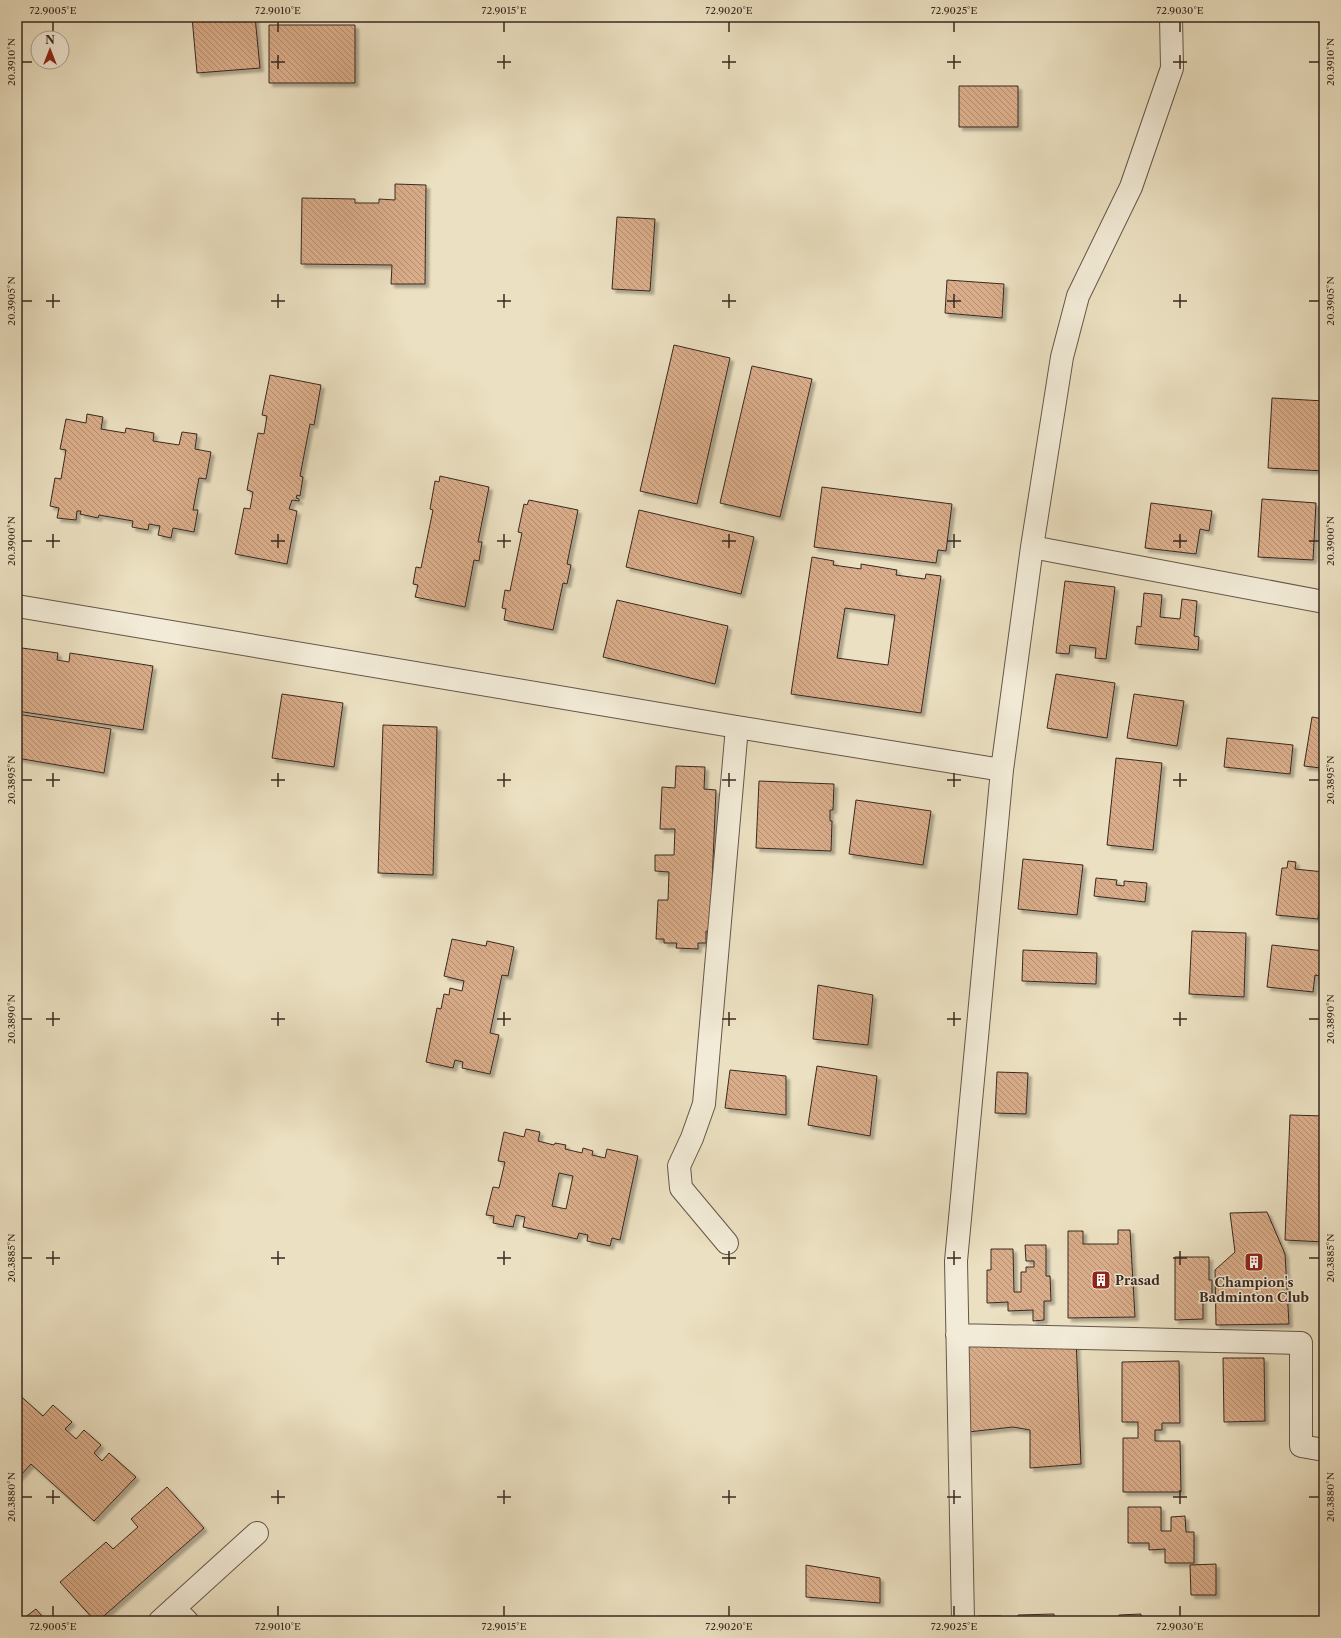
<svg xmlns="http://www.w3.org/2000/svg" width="1341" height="1638" font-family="'Libre Caslon Text',serif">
	<defs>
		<pattern id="building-back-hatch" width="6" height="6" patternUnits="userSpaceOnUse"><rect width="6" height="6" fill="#daad8a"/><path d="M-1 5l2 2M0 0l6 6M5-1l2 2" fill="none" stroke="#b28d70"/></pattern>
		<filter id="shadow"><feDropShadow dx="3.5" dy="3.5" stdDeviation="1" flood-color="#0004"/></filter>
	</defs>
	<rect width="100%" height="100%" fill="#ebe0c1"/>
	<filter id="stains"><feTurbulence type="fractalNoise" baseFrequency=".005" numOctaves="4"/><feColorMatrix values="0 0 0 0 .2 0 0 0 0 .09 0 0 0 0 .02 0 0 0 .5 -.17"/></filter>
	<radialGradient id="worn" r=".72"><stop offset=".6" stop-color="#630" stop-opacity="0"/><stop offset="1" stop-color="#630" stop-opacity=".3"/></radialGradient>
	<path fill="url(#building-back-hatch)" stroke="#382820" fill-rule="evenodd" filter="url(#shadow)" d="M 192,17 L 255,17 L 260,68 L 197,73 Z
		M 269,25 L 355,25 L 355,83 L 269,83 Z
		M 959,86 L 1018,86 L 1018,127 L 959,127 Z
		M 395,184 L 426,185 L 425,284 L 391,284 L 392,265 L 301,264 L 302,198 L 355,199 L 355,203 L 379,203 L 379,199 L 395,200 Z
		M 617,217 L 655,219 L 650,291 L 612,289 Z
		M 947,280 L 1004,284 L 1002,318 L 945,313 Z
		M 674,345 L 730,358 L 697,504 L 640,491 Z
		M 752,366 L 812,379 L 780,517 L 720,503 Z
		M 270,375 L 321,385 L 314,425 L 310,424 L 300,476 L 303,477 L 300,496 L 297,495 L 296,498 L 299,499 L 299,501 L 292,500 L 289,509 L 297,511 L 287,564 L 235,554 L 244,508 L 250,509 L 253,492 L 247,490 L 258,433 L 264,434 L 267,416 L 262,415 Z
		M 1272,398 L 1324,401 L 1324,471 L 1268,468 Z
		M 87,414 L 103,417 L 101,429 L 125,433 L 126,428 L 154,433 L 153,441 L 179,445 L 182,432 L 197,434 L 195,449 L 211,452 L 206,479 L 199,478 L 193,510 L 198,510 L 194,532 L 173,528 L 171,538 L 158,535 L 160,526 L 149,524 L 148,530 L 132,527 L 133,521 L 99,515 L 98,518 L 80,514 L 81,511 L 77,511 L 76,520 L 57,518 L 59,508 L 50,506 L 55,478 L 61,479 L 66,450 L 60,449 L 66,419 L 86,423 Z
		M 440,476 L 489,487 L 478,542 L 482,542 L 479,561 L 474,560 L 465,607 L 415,597 L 418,585 L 413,584 L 416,567 L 421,568 L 433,510 L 430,509 L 435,481 L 439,482 Z
		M 822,487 L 952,504 L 946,551 L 938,550 L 936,563 L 814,547 Z
		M 1262,499 L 1316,503 L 1313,560 L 1258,557 Z
		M 529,500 L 578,510 L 567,564 L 571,565 L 567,584 L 563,583 L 553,630 L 504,620 L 506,609 L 502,608 L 505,590 L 510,591 L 522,533 L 518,532 L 524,504 L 527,505 Z
		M 1151,503 L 1212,511 L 1209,531 L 1200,529 L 1196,554 L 1145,548 Z
		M 639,510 L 754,537 L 741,594 L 626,567 Z
		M 812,557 L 834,561 L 833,565 L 861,569 L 861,564 L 897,570 L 896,575 L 925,579 L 926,574 L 941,576 L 921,713 L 791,694 ZM 845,608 L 895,615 L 888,665 L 837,658 Z
		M 1065,581 L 1115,587 L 1106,659 L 1095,658 L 1096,648 L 1070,645 L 1069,654 L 1056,653 Z
		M 1144,593 L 1162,595 L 1160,617 L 1180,619 L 1182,599 L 1197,601 L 1194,636 L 1199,637 L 1198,650 L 1135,644 L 1137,626 L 1141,627 Z
		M 617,600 L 728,626 L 715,684 L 603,657 Z
		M 22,648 L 58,653 L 57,660 L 69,662 L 70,653 L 153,666 L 143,730 L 17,711 L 17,680 Z
		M 1056,674 L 1115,683 L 1107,738 L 1047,728 Z
		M 282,694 L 343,703 L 334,767 L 272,758 Z
		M 1134,694 L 1184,701 L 1177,746 L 1127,738 Z
		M 17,714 L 111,729 L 104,773 L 17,758 Z
		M 1312,717 L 1324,719 L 1324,776 L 1320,775 L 1321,768 L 1304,766 Z
		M 383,725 L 437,727 L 433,875 L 378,873 Z
		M 1227,738 L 1293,745 L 1290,774 L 1224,767 Z
		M 1116,758 L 1162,763 L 1153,850 L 1107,845 Z
		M 676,766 L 705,767 L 704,789 L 716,790 L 710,931 L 706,931 L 706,943 L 698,943 L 698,949 L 676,948 L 677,943 L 664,943 L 664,939 L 656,939 L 658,900 L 668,900 L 669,872 L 655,871 L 655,855 L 674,855 L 675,829 L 660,829 L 662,787 L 675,788 Z
		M 759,781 L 834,784 L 833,810 L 830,810 L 830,821 L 832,821 L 831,851 L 756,848 Z
		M 856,800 L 931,811 L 923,865 L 849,854 Z
		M 1023,859 L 1083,865 L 1077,915 L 1018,909 Z
		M 1288,861 L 1296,862 L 1295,869 L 1324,872 L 1318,919 L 1276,915 L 1282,868 L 1287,868 Z
		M 1096,878 L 1117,880 L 1116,885 L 1124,886 L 1124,881 L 1147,883 L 1145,902 L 1094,896 Z
		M 1192,931 L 1246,933 L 1244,997 L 1189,994 Z
		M 452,939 L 486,946 L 487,941 L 514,947 L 508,976 L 502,975 L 490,1033 L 499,1035 L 490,1074 L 462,1068 L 463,1062 L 455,1060 L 453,1068 L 426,1062 L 437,1008 L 441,1009 L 444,994 L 449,995 L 450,988 L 462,991 L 464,981 L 444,976 Z
		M 1272,945 L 1324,951 L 1321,976 L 1315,975 L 1313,992 L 1267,987 Z
		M 1023,950 L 1097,953 L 1096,984 L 1022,981 Z
		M 818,985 L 873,995 L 868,1045 L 813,1039 Z
		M 817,1066 L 877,1076 L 870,1136 L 808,1125 Z
		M 730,1070 L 786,1076 L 786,1115 L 725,1108 Z
		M 997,1072 L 1028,1073 L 1026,1114 L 995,1113 Z
		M 1290,1115 L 1324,1116 L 1324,1242 L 1285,1240 Z
		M 526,1129 L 540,1132 L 538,1141 L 554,1145 L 555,1143 L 566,1145 L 565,1149 L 582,1153 L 583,1148 L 593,1151 L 592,1155 L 605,1158 L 607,1149 L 638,1156 L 620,1240 L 612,1238 L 610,1246 L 587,1241 L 588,1235 L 579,1233 L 577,1239 L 523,1227 L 525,1217 L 516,1215 L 513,1227 L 493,1223 L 494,1216 L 486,1215 L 493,1187 L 499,1188 L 505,1162 L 498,1161 L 504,1132 L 524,1137 ZM 559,1173 L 573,1176 L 566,1209 L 552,1206 Z
		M 1267,1212 L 1285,1254 L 1289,1324 L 1216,1325 L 1215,1270 L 1235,1252 L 1230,1213 Z
		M 1118,1230 L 1130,1230 L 1135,1317 L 1068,1318 L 1068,1231 L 1083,1231 L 1083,1244 L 1118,1244 Z
		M 1025,1245 L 1046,1245 L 1046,1276 L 1050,1276 L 1051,1301 L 1044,1301 L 1044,1320 L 1033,1321 L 1033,1310 L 1008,1311 L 1008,1302 L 987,1303 L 987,1270 L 991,1270 L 991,1249 L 1013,1249 L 1014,1292 L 1021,1292 L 1021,1272 L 1026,1272 L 1026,1267 L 1034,1267 L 1034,1261 L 1026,1261 Z
		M 1175,1257 L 1209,1257 L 1209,1280 L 1212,1280 L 1212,1297 L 1203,1297 L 1203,1319 L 1175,1320 Z
		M 1076,1338 L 1081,1464 L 1030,1468 L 1030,1430 L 1013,1427 L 968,1432 L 966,1347 Z
		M 1223,1358 L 1264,1358 L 1265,1421 L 1224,1422 Z
		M 1179,1361 L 1180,1423 L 1162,1423 L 1162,1430 L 1155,1430 L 1155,1441 L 1180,1441 L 1181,1492 L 1123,1492 L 1123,1438 L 1138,1438 L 1138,1422 L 1122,1422 L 1122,1362 Z
		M 17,1393 L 43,1416 L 53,1405 L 72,1422 L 65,1429 L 76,1439 L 84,1430 L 101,1445 L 94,1453 L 102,1461 L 109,1453 L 136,1477 L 94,1521 L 31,1464 L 19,1477 L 17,1475 Z
		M 167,1487 L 204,1528 L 98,1621 L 95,1621 L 60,1582 L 106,1542 L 113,1549 L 138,1527 L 131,1519 Z
		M 1128,1507 L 1161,1507 L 1161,1531 L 1171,1531 L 1171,1517 L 1185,1516 L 1186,1532 L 1194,1532 L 1194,1563 L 1165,1563 L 1165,1549 L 1149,1550 L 1149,1543 L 1128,1543 Z
		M 1216,1564 L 1216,1595 L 1191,1595 L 1190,1565 Z
		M 806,1565 L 880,1578 L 880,1603 L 806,1597 Z
		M 36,1609 L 46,1621 L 20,1621 Z
		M 1054,1614 L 1054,1621 L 1018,1621 L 1018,1615 Z
		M 1141,1614 L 1141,1621 L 1119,1621 L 1119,1615 Z
		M 979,1616 L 1001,1616 L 1002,1621 L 979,1621 Z"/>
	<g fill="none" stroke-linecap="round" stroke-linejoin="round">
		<defs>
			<path id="minor" d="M 1032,547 L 1324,602
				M 17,606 L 737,727 L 1002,770
				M 727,1243 L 681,1188 L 679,1166 L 692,1138 L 704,1104 L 737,727
				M 957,1335 L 1301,1343 L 1301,1446 L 1324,1450
				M 174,1608 L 187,1621
				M 160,1621 L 257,1533
				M 963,1621 L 956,1261 L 1002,770 L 1032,547 L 1062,357 L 1078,296 L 1131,187 L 1172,68 L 1171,17"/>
		</defs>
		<use href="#minor" stroke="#655648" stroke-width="24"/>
		<use href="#minor" stroke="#f2ebd7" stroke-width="22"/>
	</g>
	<path fill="none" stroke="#382820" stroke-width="1.5" d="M 53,22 L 53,32M 278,22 L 278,32M 504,22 L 504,32M 729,22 L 729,32M 954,22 L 954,32M 1180,22 L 1180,32M 278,55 L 278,69M 504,55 L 504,69M 729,55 L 729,69M 954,55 L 954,69M 1180,55 L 1180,69M 22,62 L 32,62M 271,62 L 285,62M 497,62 L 511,62M 722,62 L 736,62M 947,62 L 961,62M 1173,62 L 1187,62M 1309,62 L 1319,62M 53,294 L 53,308M 278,294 L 278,308M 504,294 L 504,308M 729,294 L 729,308M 954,294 L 954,308M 1180,294 L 1180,308M 22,301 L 32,301M 46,301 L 60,301M 271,301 L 285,301M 497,301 L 511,301M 722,301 L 736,301M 947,301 L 961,301M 1173,301 L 1187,301M 1309,301 L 1319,301M 53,534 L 53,548M 278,534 L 278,548M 504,534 L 504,548M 729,534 L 729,548M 954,534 L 954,548M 1180,534 L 1180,548M 22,541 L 32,541M 46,541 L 60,541M 271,541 L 285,541M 497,541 L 511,541M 722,541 L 736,541M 947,541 L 961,541M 1173,541 L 1187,541M 1309,541 L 1319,541M 53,773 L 53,787M 278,773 L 278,787M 504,773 L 504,787M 729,773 L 729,787M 954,773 L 954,787M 1180,773 L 1180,787M 22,780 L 32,780M 46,780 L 60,780M 271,780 L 285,780M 497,780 L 511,780M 722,780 L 736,780M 947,780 L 961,780M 1173,780 L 1187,780M 1309,780 L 1319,780M 53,1012 L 53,1026M 278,1012 L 278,1026M 504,1012 L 504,1026M 729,1012 L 729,1026M 954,1012 L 954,1026M 1180,1012 L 1180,1026M 22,1019 L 32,1019M 46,1019 L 60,1019M 271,1019 L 285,1019M 497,1019 L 511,1019M 722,1019 L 736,1019M 947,1019 L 961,1019M 1173,1019 L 1187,1019M 1309,1019 L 1319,1019M 53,1251 L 53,1265M 278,1251 L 278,1265M 504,1251 L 504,1265M 729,1251 L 729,1265M 954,1251 L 954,1265M 1180,1251 L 1180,1265M 22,1258 L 32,1258M 46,1258 L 60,1258M 271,1258 L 285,1258M 497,1258 L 511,1258M 722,1258 L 736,1258M 947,1258 L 961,1258M 1173,1258 L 1187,1258M 1309,1258 L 1319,1258M 53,1490 L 53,1504M 278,1490 L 278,1504M 504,1490 L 504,1504M 729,1490 L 729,1504M 954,1490 L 954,1504M 1180,1490 L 1180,1504M 22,1497 L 32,1497M 46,1497 L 60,1497M 271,1497 L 285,1497M 497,1497 L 511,1497M 722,1497 L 736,1497M 947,1497 L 961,1497M 1173,1497 L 1187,1497M 1309,1497 L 1319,1497M 53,1606 L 53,1616M 278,1606 L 278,1616M 504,1606 L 504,1616M 729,1606 L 729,1616M 954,1606 L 954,1616M 1180,1606 L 1180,1616"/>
	<defs>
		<symbol id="building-square" viewBox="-11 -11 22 22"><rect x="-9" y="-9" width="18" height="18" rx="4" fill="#8f2418" stroke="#f2ebd7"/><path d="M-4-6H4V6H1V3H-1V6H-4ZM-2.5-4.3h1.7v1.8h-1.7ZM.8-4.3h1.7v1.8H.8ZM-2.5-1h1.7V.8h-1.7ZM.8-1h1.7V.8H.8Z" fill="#fff"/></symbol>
	</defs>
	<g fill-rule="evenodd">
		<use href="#building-square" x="1243" y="1251" width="22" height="22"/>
		<use href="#building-square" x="1090" y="1269" width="22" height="22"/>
	</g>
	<g text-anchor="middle" stroke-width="3" stroke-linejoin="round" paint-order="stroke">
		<g font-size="13" font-weight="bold" fill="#382820" stroke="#f2ebd7" text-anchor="start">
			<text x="1115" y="1285">Prasad</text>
			<text x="1254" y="1287" text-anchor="middle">Champion's<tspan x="1254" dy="15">Badminton Club</tspan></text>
		</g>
	</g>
	<rect width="1341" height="1638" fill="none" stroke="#ebe0c1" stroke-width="44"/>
	<g transform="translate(50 50)"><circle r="19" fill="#f2ebd7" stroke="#a89d8e"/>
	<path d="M0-3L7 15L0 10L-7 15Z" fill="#8f2418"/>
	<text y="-6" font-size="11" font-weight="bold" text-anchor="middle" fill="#382820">N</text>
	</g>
	<rect x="22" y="22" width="1297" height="1594" fill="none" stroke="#382820" stroke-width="1.5"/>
	<g font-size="10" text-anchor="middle" fill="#382820">
		<text x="53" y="14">72.9005°E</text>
		<text x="278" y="14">72.9010°E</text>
		<text x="504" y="14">72.9015°E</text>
		<text x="729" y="14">72.9020°E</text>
		<text x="954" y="14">72.9025°E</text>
		<text x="1180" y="14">72.9030°E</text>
		<text transform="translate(11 62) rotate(-90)" y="4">20.3910°N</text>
		<text transform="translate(1330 62) rotate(-90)" y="4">20.3910°N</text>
		<text transform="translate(11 301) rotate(-90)" y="4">20.3905°N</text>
		<text transform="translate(1330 301) rotate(-90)" y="4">20.3905°N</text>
		<text transform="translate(11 541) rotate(-90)" y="4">20.3900°N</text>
		<text transform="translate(1330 541) rotate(-90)" y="4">20.3900°N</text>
		<text transform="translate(11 780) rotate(-90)" y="4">20.3895°N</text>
		<text transform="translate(1330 780) rotate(-90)" y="4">20.3895°N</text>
		<text transform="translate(11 1019) rotate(-90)" y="4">20.3890°N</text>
		<text transform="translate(1330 1019) rotate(-90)" y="4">20.3890°N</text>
		<text transform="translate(11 1258) rotate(-90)" y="4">20.3885°N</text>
		<text transform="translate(1330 1258) rotate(-90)" y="4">20.3885°N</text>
		<text transform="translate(11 1497) rotate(-90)" y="4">20.3880°N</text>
		<text transform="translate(1330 1497) rotate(-90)" y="4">20.3880°N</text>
		<text x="53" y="1630">72.9005°E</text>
		<text x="278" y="1630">72.9010°E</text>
		<text x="504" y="1630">72.9015°E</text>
		<text x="729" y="1630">72.9020°E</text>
		<text x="954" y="1630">72.9025°E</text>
		<text x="1180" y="1630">72.9030°E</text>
	</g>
	<rect width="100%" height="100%" filter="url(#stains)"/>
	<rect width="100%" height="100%" fill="url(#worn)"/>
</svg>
